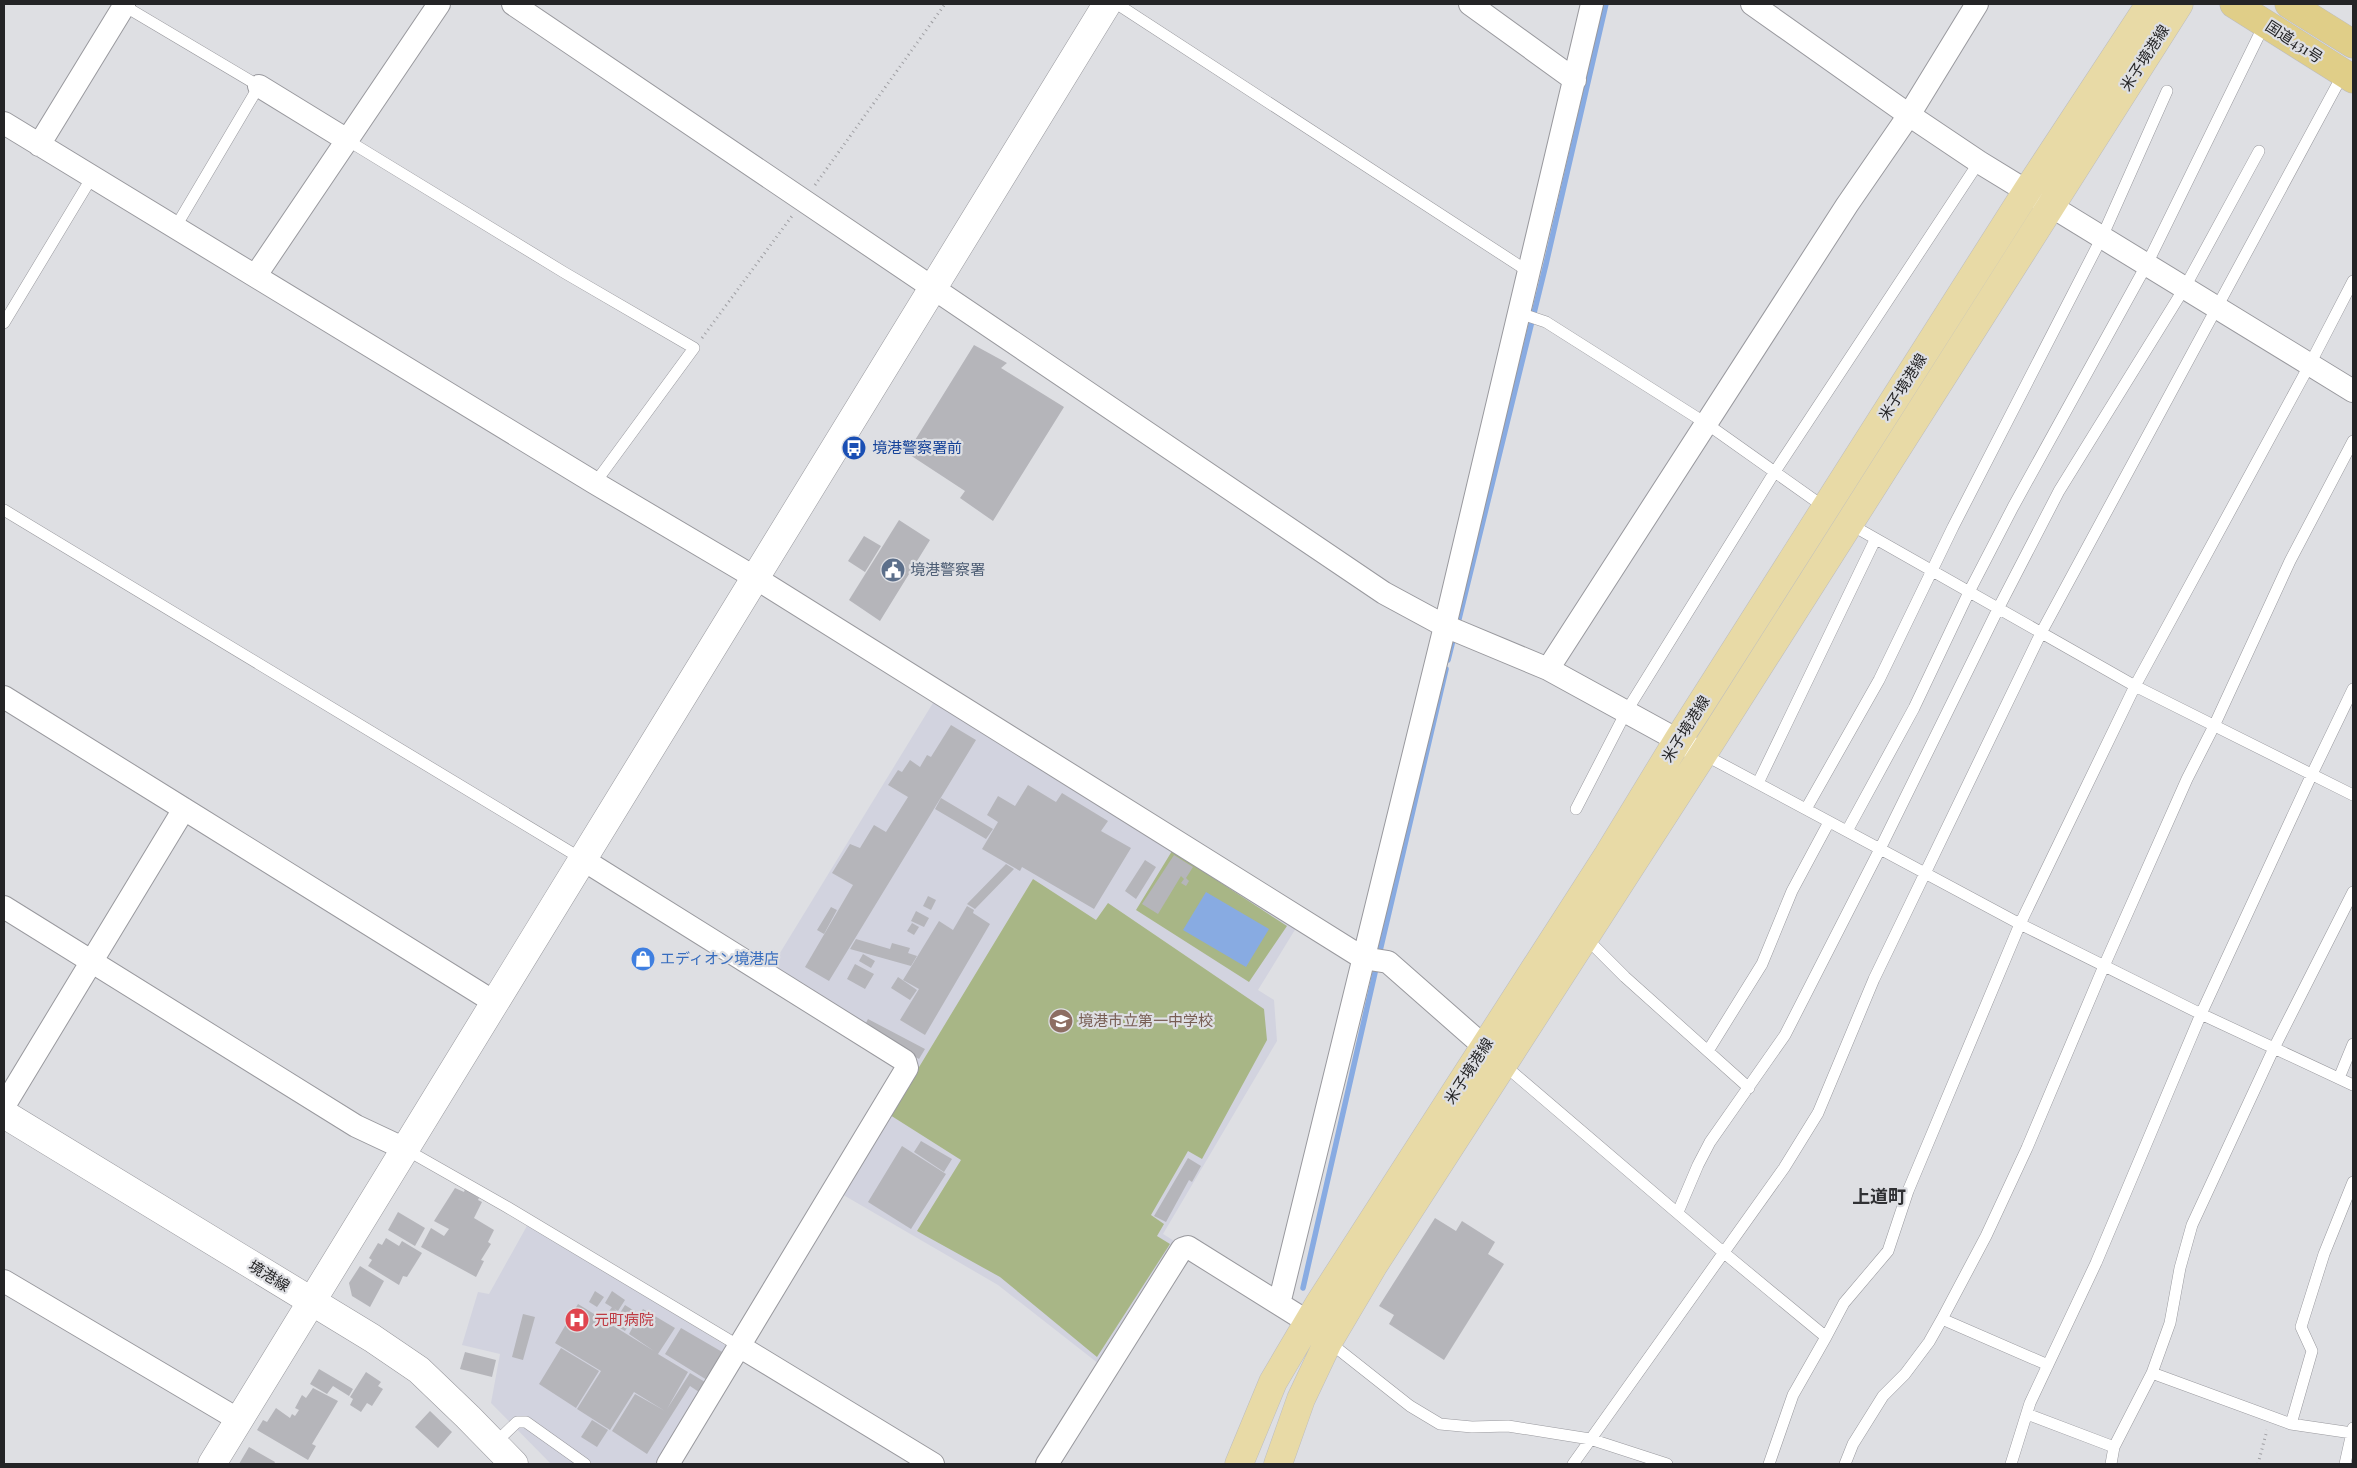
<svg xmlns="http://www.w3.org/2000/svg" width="2357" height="1468" font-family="'Playfair Display','Noto Sans JP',serif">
	<rect width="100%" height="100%" fill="#dedfe3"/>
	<path fill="#d2d3df" d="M 936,698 L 1296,928 L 1258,990 L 1274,1000 L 1277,1041 L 1163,1234 L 1176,1242 L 1099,1364 L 998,1285 L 840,1193 L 914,1062 L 772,966 Z
		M 528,1224 L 730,1348 L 658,1464 L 551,1464 L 491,1403 L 500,1354 L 462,1345 L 478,1292 L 489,1294 Z"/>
	<path fill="#a8b686" d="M 1172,851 L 1287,926 L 1249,982 L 1136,910 Z
		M 1033,879 L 1096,920 L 1108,903 L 1264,1009 L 1267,1040 L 1202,1159 L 1188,1151 L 1151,1215 L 1164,1224 L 1157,1236 L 1170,1244 L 1097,1357 L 1000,1277 L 917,1231 L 961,1160 L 890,1115 Z"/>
	<path fill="#88abe2" d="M 1206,892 L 1269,929 L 1246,967 L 1183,930 Z"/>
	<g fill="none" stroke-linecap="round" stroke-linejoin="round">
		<path stroke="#88abe2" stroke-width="5.5" d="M 1457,627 L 1546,264 L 1606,4
			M 1448,660 L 1454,636
			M 1379,955 L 1446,669
			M 1303,1288 L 1377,964"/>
	</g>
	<path fill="#b5b5ba" d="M 974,345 L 1007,363 L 1001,368 L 1064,407 L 993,521 L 960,498 L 965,491 L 907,453 Z
		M 899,520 L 930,540 L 880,621 L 849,600 Z
		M 864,536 L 881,546 L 865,572 L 848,561 Z
		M 951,725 L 976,740 L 829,981 L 805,967 L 853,885 L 832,873 L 850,844 L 860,848 L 874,825 L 886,832 L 908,797 L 888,785 L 898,770 L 902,772 L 910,760 L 920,767 L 927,755 L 931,757 Z
		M 1028,785 L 1056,802 L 1062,793 L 1108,821 L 1101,831 L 1131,848 L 1094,909 L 1022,867 L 1020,871 L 982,849 L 998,822 L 987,815 L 998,796 L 1015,806 Z
		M 941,798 L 993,829 L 986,839 L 935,809 Z
		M 1174,855 L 1193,867 L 1186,878 L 1189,881 L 1186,886 L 1181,883 L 1184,879 L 1181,876 L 1158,914 L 1142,904 Z
		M 1145,860 L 1156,867 L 1136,899 L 1125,891 Z
		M 1006,864 L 1014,869 L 975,909 L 967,904 Z
		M 928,896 L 936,900 L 931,910 L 923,906 Z
		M 967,906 L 974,910 L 973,913 L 990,924 L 925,1035 L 900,1020 L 919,989 L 903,980 L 939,921 L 953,930 Z
		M 831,907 L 837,910 L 824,934 L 817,930 Z
		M 916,911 L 929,918 L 924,927 L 911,921 Z
		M 912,923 L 919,927 L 914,935 L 907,931 Z
		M 856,939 L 890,949 L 892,943 L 910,948 L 908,953 L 917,956 L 911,966 L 850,949 Z
		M 863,954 L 875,961 L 871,968 L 859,961 Z
		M 855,964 L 874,974 L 865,989 L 847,979 Z
		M 898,977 L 917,990 L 910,1000 L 891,988 Z
		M 868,1019 L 925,1049 L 919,1059 L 864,1027 Z
		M 921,1141 L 952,1159 L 944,1172 L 914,1152 Z
		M 902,1146 L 946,1174 L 911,1229 L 868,1202 Z
		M 1188,1158 L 1201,1166 L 1192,1182 L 1189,1180 L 1166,1222 L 1154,1216 Z
		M 455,1188 L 464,1192 L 465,1189 L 479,1198 L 478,1200 L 482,1202 L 474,1218 L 494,1230 L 488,1242 L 491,1244 L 481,1260 L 484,1261 L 476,1277 L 421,1247 L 431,1228 L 444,1236 L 449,1229 L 434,1221 Z
		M 398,1212 L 425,1228 L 415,1246 L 388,1230 Z
		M 1435,1218 L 1456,1231 L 1462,1221 L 1495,1242 L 1488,1254 L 1504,1264 L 1444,1360 L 1389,1324 L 1394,1315 L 1379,1306 Z
		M 386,1238 L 399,1246 L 402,1241 L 422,1253 L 407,1277 L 403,1276 L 399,1285 L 368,1266 L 372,1260 L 369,1258 L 378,1243 L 382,1245 Z
		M 360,1266 L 384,1281 L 370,1307 L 352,1296 L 349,1283 Z
		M 595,1291 L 604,1297 L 597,1307 L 589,1302 Z
		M 612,1291 L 625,1300 L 618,1311 L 605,1303 Z
		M 578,1304 L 654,1351 L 629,1334 L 643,1309 L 675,1328 L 658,1354 L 688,1372 L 667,1409 L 690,1373 L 705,1382 L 699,1392 L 690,1386 L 647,1454 L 612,1431 L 635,1394 L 665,1411 L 634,1392 L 610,1430 L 577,1409 L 601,1371 L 555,1343 Z
		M 625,1305 L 636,1312 L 625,1331 L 613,1324 Z
		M 612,1307 L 617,1311 L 611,1321 L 605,1317 Z
		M 523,1314 L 535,1317 L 523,1360 L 512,1357 Z
		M 681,1328 L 724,1353 L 707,1380 L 665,1354 Z
		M 561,1348 L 599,1371 L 576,1408 L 539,1384 Z
		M 465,1352 L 496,1360 L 492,1377 L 460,1369 Z
		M 319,1369 L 353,1389 L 349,1396 L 333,1386 L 327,1394 L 310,1384 Z
		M 366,1372 L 381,1382 L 378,1386 L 383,1389 L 372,1406 L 367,1403 L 361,1412 L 350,1405 L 353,1399 L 350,1397 Z
		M 313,1388 L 338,1401 L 312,1444 L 316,1446 L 308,1460 L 257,1430 L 263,1420 L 267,1422 L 276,1408 L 290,1418 L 292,1414 L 295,1416 L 299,1410 L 295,1408 L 302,1395 L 306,1398 Z
		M 430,1411 L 452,1432 L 438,1448 L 415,1427 Z
		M 592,1420 L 608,1430 L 597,1447 L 581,1437 Z
		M 249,1447 L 275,1462 L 274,1464 L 239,1464 Z"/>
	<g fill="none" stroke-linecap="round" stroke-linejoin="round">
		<defs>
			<path id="service" d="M 121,4 L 259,86 L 175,228
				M 1117,4 L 1529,272
				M 347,140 L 565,273 L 694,348 L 595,483
				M 1519,313 L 1546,322 L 1707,424 L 1827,509
				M 4,323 L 92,177
				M 4,510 L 582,859
				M 1848,523 L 2135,686 L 2353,795
				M 1703,754 L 2020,924 L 2201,1014 L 2353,1085
				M 1758,783 L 1875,540
				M 1576,809 L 1626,712 L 1774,473 L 1979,162
				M 1806,809 L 1879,680 L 1953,527 L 2102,237 L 2167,91
				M 1847,831 L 1914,708 L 1969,592 L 2013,507 L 2147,264 L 2265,23
				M 1585,937 L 1625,977 L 1749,1088
				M 1708,1051 L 1762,964 L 1792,891 L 1829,822
				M 1503,1064 L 1723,1252 L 1826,1337 L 1793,1395 L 1769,1464
				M 2339,1078 L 2353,1044
				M 405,1149 L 507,1207 L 739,1346
				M 1678,1212 L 1698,1165 L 1710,1142 L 1785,1035 L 1880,849 L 1998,609 L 2059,491 L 2185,287 L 2259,151
				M 1942,1319 L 1986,1236 L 2027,1148 L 2104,966 L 2187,779 L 2214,726 L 2290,561 L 2353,441
				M 1826,1337 L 1844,1303 L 1888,1251 L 1908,1191 L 2020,924 L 2135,686 L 2310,364 L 2353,281
				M 1329,1342 L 1410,1406 L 1440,1424 L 1472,1427 L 1508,1426 L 1590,1439 L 1667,1464
				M 2152,1373 L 2291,1424
				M 2027,1414 L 2114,1447
				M 2352,1433 L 2291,1424 L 2312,1351 L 2301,1327 L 2324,1254 L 2353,1182
				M 494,1444 L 517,1422 L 526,1422 L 585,1464
				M 1573,1464 L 1784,1168 L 1818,1113 L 1874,979 L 2041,633 L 2343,74
				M 1845,1464 L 1853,1444 L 1883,1396 L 1905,1374 L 1929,1342 L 1942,1319 L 2048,1365
				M 2011,1464 L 2030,1403 L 2096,1263 L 2201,1014 L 2312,774 L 2353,689
				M 2111,1464 L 2114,1447 L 2152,1373 L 2170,1323 L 2180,1268 L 2192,1225 L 2274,1048 L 2353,892
				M 2345,1464 L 2353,1428"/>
			<path id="minor" d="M 513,4 L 1384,593 L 1445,626 L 1548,669 L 1703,754
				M 1470,4 L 1575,80
				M 1752,4 L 1909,115 L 1979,162 L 2353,391
				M 259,86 L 347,140
				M 4,123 L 595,483 L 754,577 L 1363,958 L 1388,962 L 1496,1057
				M 39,145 L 124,6
				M 256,275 L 439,4
				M 1548,669 L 1847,205 L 1909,115 L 1977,4
				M 4,697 L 184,809
				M 582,859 L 905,1061 L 907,1068 L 668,1464
				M 4,907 L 356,1126 L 405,1149
				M 4,1106 L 184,809 L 494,1002
				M 4,1281 L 239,1420
				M 1279,1304 L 1445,626 L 1592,4
				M 739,1346 L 933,1464
				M 1047,1464 L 1182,1249 L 1188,1247 L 1308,1322"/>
			<path id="tertiary" d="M 212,1464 L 1107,4"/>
			<path id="secondary" d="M 4,1114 L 372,1338 L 419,1370 L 468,1417 L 514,1464"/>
			<path id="primary" d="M 1239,1464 L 1273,1382 L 1319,1304 L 1608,855 L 1678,740 L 2027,191 L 2150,4
				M 1278,1464 L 1301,1399 L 1328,1342 L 1373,1266 L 1703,754 L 2179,4"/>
			<path id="trunk" d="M 2234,4 L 2353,79
				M 2289,4 L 2353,44"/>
		</defs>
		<use href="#service" stroke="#99999e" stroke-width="12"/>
		<use href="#minor" stroke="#99999e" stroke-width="24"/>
		<use href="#tertiary" stroke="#99999e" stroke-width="29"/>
		<use href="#secondary" stroke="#99999e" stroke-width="29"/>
		<use href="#primary" stroke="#bdbdbe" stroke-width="29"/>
		<use href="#trunk" stroke="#bdbdbe" stroke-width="29"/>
		<path stroke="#9f9fa3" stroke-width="3" stroke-dasharray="1 4" stroke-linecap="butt" d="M 815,185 L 945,4
			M 702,338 L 792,216
			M 2258,1464 L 2267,1430"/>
		<use href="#service" stroke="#fff" stroke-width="11"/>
		<use href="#minor" stroke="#fff" stroke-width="22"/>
		<use href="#tertiary" stroke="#fff" stroke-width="28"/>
		<use href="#secondary" stroke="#fff" stroke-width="28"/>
		<use href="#primary" stroke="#e8daa6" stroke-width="28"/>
		<use href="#trunk" stroke="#e0ce88" stroke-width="28"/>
	</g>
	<defs>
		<symbol id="bus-disc" viewBox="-11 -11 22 22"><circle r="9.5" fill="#1a4fb4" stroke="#dedfe3"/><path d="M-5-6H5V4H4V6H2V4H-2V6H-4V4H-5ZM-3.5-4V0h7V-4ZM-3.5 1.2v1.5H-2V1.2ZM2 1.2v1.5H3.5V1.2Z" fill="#fff"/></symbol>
		<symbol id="civic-disc" viewBox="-11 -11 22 22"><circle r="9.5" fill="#5c6f8a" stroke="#dedfe3"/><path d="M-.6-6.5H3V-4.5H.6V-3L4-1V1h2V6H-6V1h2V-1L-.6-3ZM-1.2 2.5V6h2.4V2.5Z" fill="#fff"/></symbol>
		<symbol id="shop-disc" viewBox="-11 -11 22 22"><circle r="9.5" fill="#3f7fe0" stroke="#dedfe3"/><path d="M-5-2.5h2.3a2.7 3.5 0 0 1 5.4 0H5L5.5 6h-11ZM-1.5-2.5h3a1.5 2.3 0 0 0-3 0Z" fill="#fff"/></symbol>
		<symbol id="school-disc" viewBox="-11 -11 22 22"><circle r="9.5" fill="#8d6e63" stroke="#dedfe3"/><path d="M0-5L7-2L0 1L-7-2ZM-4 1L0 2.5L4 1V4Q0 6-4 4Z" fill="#fff"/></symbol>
		<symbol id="hospital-disc" viewBox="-11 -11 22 22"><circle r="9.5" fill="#e0444e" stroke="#dedfe3"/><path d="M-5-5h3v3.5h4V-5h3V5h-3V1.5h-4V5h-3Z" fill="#fff"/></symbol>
	</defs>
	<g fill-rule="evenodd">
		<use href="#bus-disc" x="840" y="434" width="28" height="28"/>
		<use href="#civic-disc" x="879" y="556" width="28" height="28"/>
		<use href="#shop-disc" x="629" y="945" width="28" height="28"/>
		<use href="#school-disc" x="1047" y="1007" width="28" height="28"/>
		<use href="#hospital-disc" x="563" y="1306" width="28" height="28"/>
	</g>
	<g text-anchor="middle" stroke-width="4.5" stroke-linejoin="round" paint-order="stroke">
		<g font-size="15" fill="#242426" stroke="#dedfe3">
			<text transform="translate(2294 42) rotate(33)" y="5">国道431号</text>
			<text transform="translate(2145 58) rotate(-57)" y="5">米子境港線</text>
			<text transform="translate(1903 387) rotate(-58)" y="5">米子境港線</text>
			<text transform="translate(1686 729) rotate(-58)" y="5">米子境港線</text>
			<text transform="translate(1469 1071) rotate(-57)" y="5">米子境港線</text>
			<text transform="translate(269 1276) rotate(31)" y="5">境港線</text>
		</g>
		<g font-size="15" fill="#164399" stroke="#dedfe3" text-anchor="start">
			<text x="872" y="453">境港警察署前</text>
		</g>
		<g font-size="15" fill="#4e5e75" stroke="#dedfe3" text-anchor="start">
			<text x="910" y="575">境港警察署</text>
		</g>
		<g font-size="15" fill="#366cbe" stroke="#dedfe3" text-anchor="start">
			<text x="660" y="964">エディオン境港店</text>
		</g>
		<g font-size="15" fill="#785e54" stroke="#dedfe3" text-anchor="start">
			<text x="1078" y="1026">境港市立第一中学校</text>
		</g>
		<g font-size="15" fill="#be3a42" stroke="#dedfe3" text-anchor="start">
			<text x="594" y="1325">元町病院</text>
		</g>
		<g font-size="18" font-weight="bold" fill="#303134" stroke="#dedfe3">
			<text x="1879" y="1203">上道町</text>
		</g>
	</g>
	<rect width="2357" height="1468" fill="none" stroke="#242426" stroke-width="10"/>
</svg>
